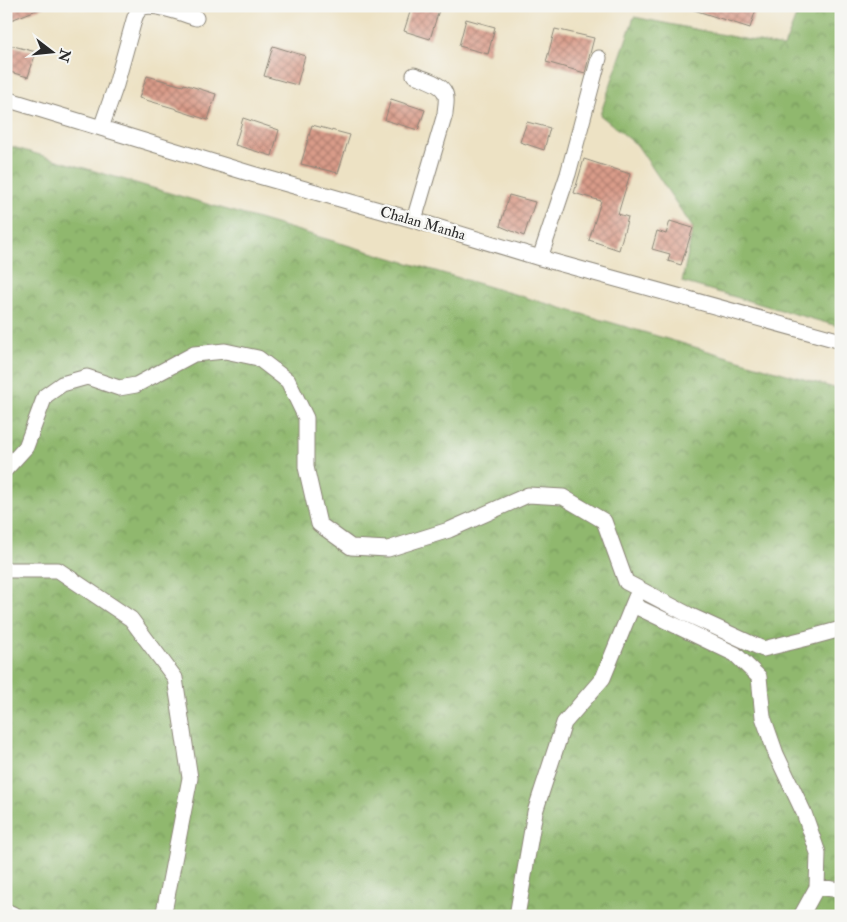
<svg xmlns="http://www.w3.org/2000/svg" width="847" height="922" font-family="'IM FELL Double Pica',serif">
	<defs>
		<pattern id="forest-crowns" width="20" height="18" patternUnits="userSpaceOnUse" patternTransform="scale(1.25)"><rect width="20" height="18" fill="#90b86e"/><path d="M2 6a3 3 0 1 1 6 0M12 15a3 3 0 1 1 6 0" fill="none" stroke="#76965b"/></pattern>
		<pattern id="building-cross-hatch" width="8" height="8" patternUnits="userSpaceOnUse" patternTransform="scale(1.25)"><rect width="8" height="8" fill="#d99b89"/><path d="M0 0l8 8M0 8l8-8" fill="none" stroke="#b07f70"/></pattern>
	</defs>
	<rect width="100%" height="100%" fill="#f6f6f2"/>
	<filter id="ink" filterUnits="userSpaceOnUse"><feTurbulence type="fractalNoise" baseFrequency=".02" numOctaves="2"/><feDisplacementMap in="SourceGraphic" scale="10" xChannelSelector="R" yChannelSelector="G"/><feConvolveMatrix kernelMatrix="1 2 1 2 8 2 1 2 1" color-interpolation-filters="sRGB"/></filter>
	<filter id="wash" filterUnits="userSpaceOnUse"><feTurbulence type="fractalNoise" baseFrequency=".0096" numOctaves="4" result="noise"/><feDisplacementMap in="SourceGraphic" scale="20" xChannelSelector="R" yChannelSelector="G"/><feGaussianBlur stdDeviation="1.12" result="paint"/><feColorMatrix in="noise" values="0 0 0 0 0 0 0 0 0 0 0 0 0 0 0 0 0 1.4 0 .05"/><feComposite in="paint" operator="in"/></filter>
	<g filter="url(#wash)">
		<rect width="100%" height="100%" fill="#ede2c4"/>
		<path fill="url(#forest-crowns)" stroke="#5e724c" d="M 800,6 L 841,6 L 841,327 L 682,282 L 693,228 L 637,145 L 600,115 L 634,17 L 784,47 Z
			M 6,145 L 841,390 L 841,916 L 6,916 Z"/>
		<g id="blocks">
			<path fill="url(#building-cross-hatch)" d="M 6,6 L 44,6 L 44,7 L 6,22 Z
				M 412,6 L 427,6 L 439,10 L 430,39 L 404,31 Z
				M 689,6 L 757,6 L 750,28 L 688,8 Z
				M 466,19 L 495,27 L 488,54 L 459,46 Z
				M 555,29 L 594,38 L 585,73 L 546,62 Z
				M 6,44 L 36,52 L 28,77 L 6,71 Z
				M 273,46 L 305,56 L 297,85 L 264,76 Z
				M 147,76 L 183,86 L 184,84 L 216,94 L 208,120 L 177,110 L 177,109 L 139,98 Z
				M 391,99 L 425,110 L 418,130 L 385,120 Z
				M 243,118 L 279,130 L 272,156 L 235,145 Z
				M 527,122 L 550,128 L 544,150 L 520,142 Z
				M 312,125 L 350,135 L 338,173 L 301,164 Z
				M 584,159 L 630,174 L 618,214 L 628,217 L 619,250 L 589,240 L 601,201 L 574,193 Z
				M 509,195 L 535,202 L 524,236 L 500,226 Z
				M 670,221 L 693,228 L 681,265 L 668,261 L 670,254 L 652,249 L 657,231 L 666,234 Z"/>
		</g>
	</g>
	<g filter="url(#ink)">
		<use href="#blocks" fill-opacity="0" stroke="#8c8678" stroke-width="1"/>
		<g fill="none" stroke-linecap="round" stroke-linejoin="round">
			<defs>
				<path id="minor" d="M 6,99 L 252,174 L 414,220 L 540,258 L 841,341
					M 101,128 L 116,85 L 134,20 C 135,16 137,12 140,9 C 151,1 183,14 196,18
					M 414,220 L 445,114 C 445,108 448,99 445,93 C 441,83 424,79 414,75
					M 540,258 L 568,174 L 599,58
					M 6,469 L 26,447 L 45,396 L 62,384 L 87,377 L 119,388 L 136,385 L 194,354 L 225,351 L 258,358 L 288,381 L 306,418 L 306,467 L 319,524 L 351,547 L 388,549 L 449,530 L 528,495 L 563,497 L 604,521 L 626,582 L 689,615 L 763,649 L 808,638 L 841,629
					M 6,570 L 58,570 L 131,619 L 175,678 L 190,778 L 164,912 L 162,916
					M 633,605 L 735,654 L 759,677 L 763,717 L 776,754 L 804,813 L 818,853 L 817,887 L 801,916
					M 817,887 L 841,890
					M 6,911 L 17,916
					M 517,916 L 535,812 L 564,723 L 603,678 L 636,597"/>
			</defs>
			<use href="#minor" stroke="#8c8678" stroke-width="17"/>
			<use href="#minor" stroke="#fff" stroke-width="15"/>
		</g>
	</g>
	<g text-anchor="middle" stroke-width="5" stroke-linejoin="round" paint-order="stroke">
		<g font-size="15" fill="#2b2b2b" stroke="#f6f6f2">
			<text transform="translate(423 223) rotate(16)" y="5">Chalan Manha</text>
		</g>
	</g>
	<rect width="847" height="922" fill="none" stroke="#f6f6f2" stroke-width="25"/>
	<g transform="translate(52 52) rotate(106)" stroke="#f6f6f2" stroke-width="4" paint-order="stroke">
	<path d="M0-4L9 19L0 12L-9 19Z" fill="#2b2b2b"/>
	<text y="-8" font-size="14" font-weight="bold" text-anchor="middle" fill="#2b2b2b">N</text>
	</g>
</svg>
